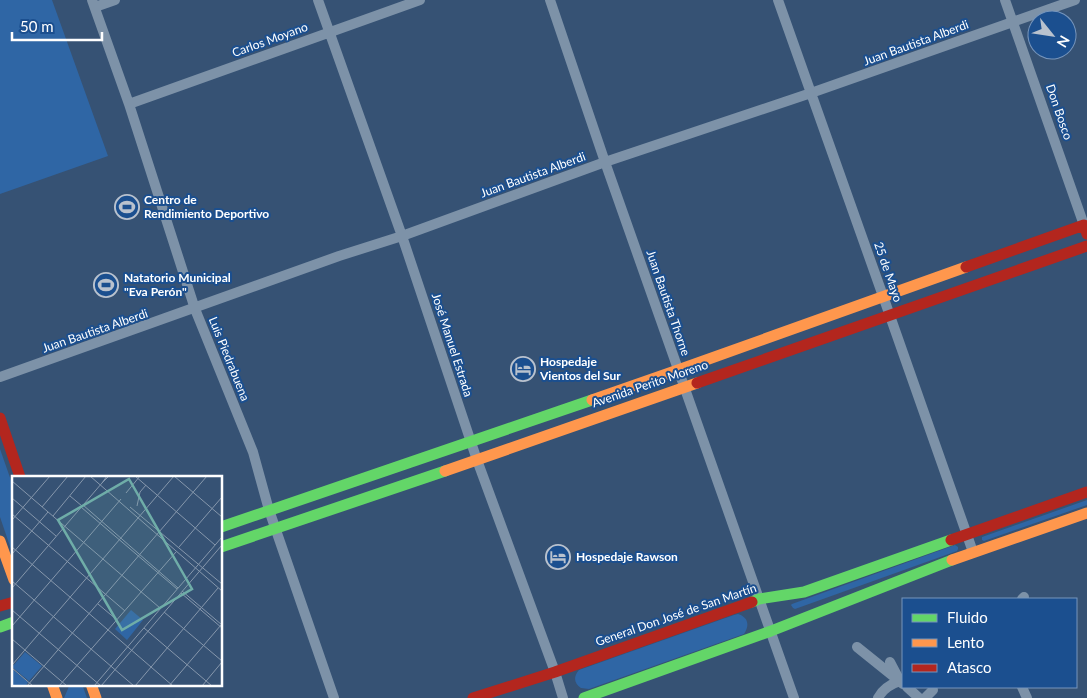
<svg xmlns="http://www.w3.org/2000/svg" width="1087" height="698" font-family="Lato,sans-serif">
	<rect width="100%" height="100%" fill="#365274"/>
	<path fill="#2f66a5" d="M 0,0 L 52,0 L 108,156 L 0,194 Z
		M 0,449 L 14,489 L 14,558 L 0,517 Z
		M 1087,500 L 1087,505 L 984,541 L 982,540 L 982,537 Z
		M 955,545 L 958,547 L 958,549 L 957,551 L 795,609 L 793,608 L 791,605 L 792,604 Z
		M 738,614 C 748,617 750,625 744,634 L 589,689 L 581,688 C 574,683 573,677 579,670 L 734,615 Z
		M 70,684 L 82,684 L 87,698 L 64,698 Z"/>
	<g fill="none" stroke-linecap="round" stroke-linejoin="round">
		<path stroke="#7d92a8" stroke-width="10" d="M 92,0 L 129,104 L 195,309 L 253,452 L 269,510 L 334,698
			M 318,0 L 402,236 L 477,460 L 555,672 L 563,698
			M 550,0 L 605,162 L 794,698
			M 778,0 L 883,296 L 973,552
			M 1005,0 L 1084,225
			M 95,7 L 115,0
			M 129,104 L 420,0
			M 0,377 L 339,256 L 402,236 L 605,162 L 811,93 L 1075,0
			M 1022,599 L 1024,597
			M 857,647 L 903,684
			M 907,687 L 919,698
			M 1022,687 L 1027,698
			M 878,698 C 883,688 891,684 900,681 L 890,662
			M 925,698 L 933,690"/>
		<path stroke="#63d668" stroke-width="11" d="M 221,527 L 592,400
			M 221,547 L 445,471
			M 752,602 L 759,599 L 804,592 L 951,540
			M 0,627 L 14,622
			M 584,698 L 771,631 L 952,560"/>
		<path stroke="#ff974d" stroke-width="11" d="M 592,400 L 678,370 L 966,267
			M 445,471 L 697,383
			M 0,541 L 14,580
			M 952,560 L 1087,513
			M 52,684 L 57,698
			M 91,684 L 96,698"/>
		<path stroke="#b3261e" stroke-width="11" d="M 966,267 L 1084,225 L 1087,234
			M 697,383 L 1087,246
			M 0,418 L 20,477
			M 951,540 L 1087,492
			M 0,606 L 14,602
			M 473,698 L 555,672 L 752,602"/>
	</g>
	<defs>
		<symbol id="stadium-ring" viewBox="-11 -11 22 22"><circle r="9.5" fill="#1b4f8f" stroke="#b9c2ce" stroke-width="1.5"/><path d="M0-5a6.5 5 0 1 0 0 10a6.5 5 0 1 0 0-10ZM-3.5-1.8h7v3.6h-7Z" fill="#b9c2ce"/></symbol>
		<symbol id="hotel-ring" viewBox="-11 -11 22 22"><circle r="9.5" fill="#1b4f8f" stroke="#b9c2ce" stroke-width="1.5"/><path d="M-6-4.5h1.5V1H6V5H4.5V3h-9V5H-6ZM-4 0a1.8 1.8 0 1 1 3.6 0ZM.5 0V-2.5h3Q6-2.5 6 0Z" fill="#b9c2ce"/></symbol>
	</defs>
	<g fill-rule="evenodd">
		<use href="#stadium-ring" x="113" y="193" width="28" height="28"/>
		<use href="#stadium-ring" x="92" y="271" width="28" height="28"/>
		<use href="#hotel-ring" x="509" y="355" width="28" height="28"/>
		<use href="#hotel-ring" x="544" y="543" width="28" height="28"/>
	</g>
	<g text-anchor="middle" stroke-width="4" stroke-linejoin="round" paint-order="stroke">
		<g font-size="12" fill="#fff" stroke="#1b4f8f">
			<text transform="translate(270 40) rotate(-20)" y="4">Carlos Moyano</text>
			<text transform="translate(916 43) rotate(-20)" y="4">Juan Bautista Alberdi</text>
			<text transform="translate(1059 112) rotate(71)" y="4">Don Bosco</text>
			<text transform="translate(533 175) rotate(-20)" y="4">Juan Bautista Alberdi</text>
			<text transform="translate(888 272) rotate(71)" y="4">25 de Mayo</text>
			<text transform="translate(668 303) rotate(71)" y="4">Juan Bautista Thorne</text>
			<text transform="translate(95 331) rotate(-19)" y="4">Juan Bautista Alberdi</text>
			<text transform="translate(452 345) rotate(72)" y="4">José Manuel Estrada</text>
			<text transform="translate(229 359) rotate(68)" y="4">Luis Piedrabuena</text>
			<text transform="translate(650 384) rotate(-19)" y="4">Avenida Perito Moreno</text>
			<text transform="translate(676 615) rotate(-19)" y="4">General Don José de San Martín</text>
		</g>
		<g font-size="12" font-weight="bold" fill="#fff" stroke="#1b4f8f" text-anchor="start">
			<text x="144" y="204">Centro de<tspan x="144" dy="14">Rendimiento Deportivo</tspan></text>
			<text x="124" y="282">Natatorio Municipal<tspan x="124" dy="14">"Eva Perón"</tspan></text>
			<text x="540" y="366">Hospedaje<tspan x="540" dy="14">Vientos del Sur</tspan></text>
			<text x="576" y="561">Hospedaje Rawson</text>
		</g>
	</g>
	<g transform="translate(12 476)">
		<rect width="210" height="210" fill="#365274"/>
		<path d="M 119,134 L 131,144 L 115,164 L 103,153 ZM 13,176 L 30,190 L 17,205 L 0,191 ZM 0,193 L 16,206 L 14,210 L 0,210 Z" fill="#2f66a5"/>
		<path fill="none" stroke="#8697ac" stroke-width="1" d="M 78,0 L 210,115M 95,0 L 90,7 L 97,0M 123,0 L 203,69M 162,0 L 210,41M 0,5 L 148,132M 114,17 L 128,0M 58,20 L 70,30M 0,22 L 44,60M 71,29 L 166,112M 125,30 L 128,16 L 134,9M 30,31 L 56,0M 69,31 L 165,113M 118,31 L 210,108M 0,38 L 113,135M 41,40 L 74,0M 0,44 L 38,0M 0,71 L 161,210M 167,71 L 210,21M 0,78 L 36,36M 0,105 L 122,210M 0,112 L 90,7M 170,115 L 210,149M 169,117 L 210,152M 86,128 L 105,144M 0,134 L 89,210M 152,136 L 210,185M 0,150 L 109,23M 132,152 L 200,210M 0,163 L 55,210M 0,189 L 162,0M 0,192 L 21,210M 15,210 L 195,0M 47,210 L 164,76M 82,210 L 210,61M 89,210 L 210,69M 123,210 L 206,112M 157,210 L 209,149M 190,210 L 210,186"/>
		<path fill="#6fada8" fill-opacity="0.15" stroke="#6fada8" stroke-width="2.5" d="M 117,3 L 180,113 L 110,154 L 46,44 Z"/>
		<rect width="210" height="210" fill="none" stroke="#fff" stroke-width="2.5"/>
	</g>
	<rect x="902" y="598" width="175" height="90" fill="#1b4f8f" stroke="#7695bc"/>
	<rect x="912" y="614" width="25" height="8" fill="#63d668" stroke="#7695bc"/>
	<text x="947" y="623" font-size="15" fill="#ffffff">Fluido</text>
	<rect x="912" y="639" width="25" height="8" fill="#ff974d" stroke="#7695bc"/>
	<text x="947" y="648" font-size="15" fill="#ffffff">Lento</text>
	<rect x="912" y="664" width="25" height="8" fill="#b3261e" stroke="#7695bc"/>
	<text x="947" y="673" font-size="15" fill="#ffffff">Atasco</text>
	<g transform="translate(1052 35) rotate(120)"><circle r="24" fill="#1b4f8f" stroke="#7695bc"/>
	<path d="M0-4L9 19L0 12L-9 19Z" fill="#b9c2ce"/>
	<text y="-8" font-size="14" font-weight="bold" text-anchor="middle" fill="#ffffff">N</text>
	</g>
	<path d="M12 32v8h90v-8" fill="none" stroke="#ffffff" stroke-width="2.5"/>
	<text x="20" y="32" font-size="15" fill="#ffffff" stroke="#1b4f8f" stroke-width="4" paint-order="stroke">50 m</text>
</svg>
